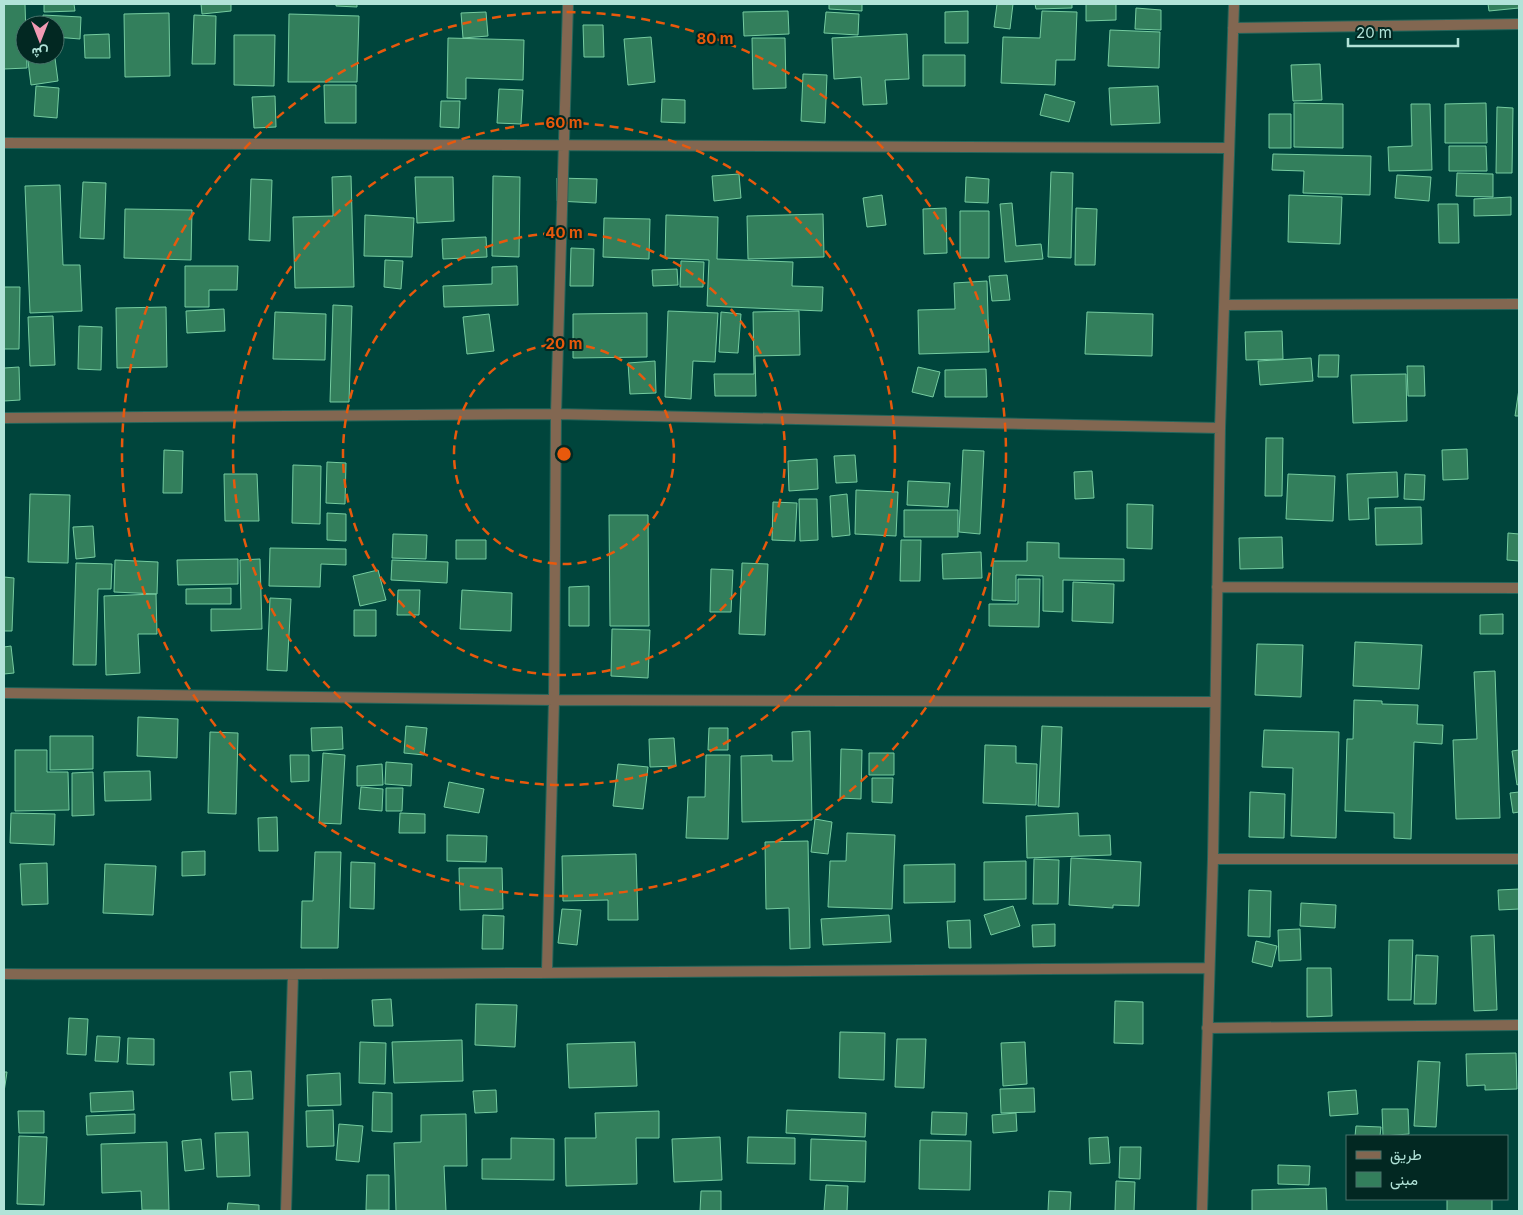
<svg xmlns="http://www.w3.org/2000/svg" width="1523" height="1215" font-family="Inter,Vazirmatn,sans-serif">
	<rect width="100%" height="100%" fill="#00453c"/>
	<path fill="#337f5c" stroke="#75cca0" d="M 4,4 L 25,4 L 27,68 L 4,69 Z
		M 44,4 L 74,4 L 75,11 L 44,12 Z
		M 201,4 L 231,4 L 231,11 L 202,14 Z
		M 336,4 L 357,4 L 357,7 L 336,6 Z
		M 829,4 L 862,4 L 862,11 L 829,9 Z
		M 997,4 L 1013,4 L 1010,29 L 994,27 Z
		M 1035,4 L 1072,4 L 1072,8 L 1036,9 Z
		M 1086,4 L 1116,4 L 1116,20 L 1086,21 Z
		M 1488,4 L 1519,4 L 1519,8 L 1489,11 Z
		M 1136,8 L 1161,10 L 1161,30 L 1135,29 Z
		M 788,11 L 789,34 L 744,36 L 743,12 Z
		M 968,11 L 968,43 L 945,43 L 945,12 Z
		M 1042,11 L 1077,12 L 1075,60 L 1056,60 L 1055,85 L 1001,83 L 1003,37 L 1040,38 Z
		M 486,12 L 488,36 L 463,38 L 461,13 Z
		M 826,12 L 859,14 L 858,35 L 824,33 Z
		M 169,13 L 170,76 L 125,77 L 124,14 Z
		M 289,14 L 359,16 L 357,82 L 288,82 Z
		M 43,15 L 81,17 L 80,39 L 55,37 L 55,25 L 43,25 Z
		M 194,15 L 216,16 L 215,64 L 192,64 Z
		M 583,25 L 603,25 L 604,57 L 584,57 Z
		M 1110,30 L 1160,32 L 1159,68 L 1108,66 Z
		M 109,34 L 110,58 L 85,58 L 84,35 Z
		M 907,34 L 909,79 L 885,80 L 887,104 L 863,105 L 861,77 L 834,79 L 832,38 Z
		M 234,35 L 275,35 L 274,86 L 234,85 Z
		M 651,37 L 655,82 L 628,85 L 624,39 Z
		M 448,38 L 524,40 L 523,80 L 466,78 L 466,99 L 447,98 Z
		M 752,38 L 785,38 L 786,88 L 753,89 Z
		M 923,55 L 965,55 L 965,86 L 923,86 Z
		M 55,58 L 58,81 L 31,85 L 28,61 Z
		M 1320,64 L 1322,100 L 1293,101 L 1291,65 Z
		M 803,74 L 827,75 L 825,123 L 801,121 Z
		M 324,85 L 356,85 L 356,123 L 325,123 Z
		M 36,86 L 59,88 L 57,118 L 34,116 Z
		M 1158,86 L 1160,123 L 1111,125 L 1109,88 Z
		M 499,89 L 523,90 L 521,124 L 497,123 Z
		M 1045,94 L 1075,102 L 1069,122 L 1040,115 Z
		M 275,96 L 276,127 L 254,128 L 252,97 Z
		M 662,99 L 685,100 L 685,123 L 661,122 Z
		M 441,101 L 460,101 L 459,128 L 440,127 Z
		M 1294,103 L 1343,104 L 1343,148 L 1294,147 Z
		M 1486,103 L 1487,143 L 1445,143 L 1445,104 Z
		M 1411,104 L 1430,104 L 1432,170 L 1389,171 L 1388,147 L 1412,146 Z
		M 1497,107 L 1513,108 L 1512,173 L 1496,173 Z
		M 1269,114 L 1291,114 L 1291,148 L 1269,148 Z
		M 1449,146 L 1486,146 L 1487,171 L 1449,171 Z
		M 1273,154 L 1371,156 L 1370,195 L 1303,193 L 1304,171 L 1272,170 Z
		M 1051,172 L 1073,173 L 1071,258 L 1048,257 Z
		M 1457,173 L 1493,174 L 1493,197 L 1456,196 Z
		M 739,174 L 741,198 L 714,201 L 712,176 Z
		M 1397,175 L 1431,177 L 1429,201 L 1395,198 Z
		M 351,176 L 354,287 L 295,288 L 293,217 L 333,216 L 332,177 Z
		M 493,176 L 520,177 L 519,257 L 492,256 Z
		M 415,177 L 453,177 L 454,221 L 417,223 Z
		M 966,177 L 989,179 L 988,203 L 965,202 Z
		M 557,178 L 597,179 L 596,203 L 557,201 Z
		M 251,179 L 272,180 L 270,241 L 249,240 Z
		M 83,182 L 106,183 L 104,239 L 80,238 Z
		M 60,185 L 63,265 L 80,265 L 82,311 L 30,313 L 25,186 Z
		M 882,195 L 886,225 L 867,227 L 863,198 Z
		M 1289,195 L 1342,197 L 1340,244 L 1288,242 Z
		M 1511,197 L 1511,215 L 1474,216 L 1474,199 Z
		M 1012,203 L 1016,246 L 1041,244 L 1043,259 L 1005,262 L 1000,204 Z
		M 1438,204 L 1458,204 L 1459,243 L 1439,243 Z
		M 946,208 L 947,253 L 924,254 L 923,209 Z
		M 1076,208 L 1097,209 L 1095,265 L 1075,265 Z
		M 125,209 L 192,210 L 191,260 L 124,258 Z
		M 960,211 L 989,211 L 989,258 L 960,258 Z
		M 823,214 L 824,257 L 748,259 L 747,216 Z
		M 365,215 L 414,218 L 412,257 L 364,256 Z
		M 666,215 L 718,217 L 717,259 L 793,262 L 792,286 L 823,287 L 822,311 L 707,306 L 709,260 L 665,258 Z
		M 604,218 L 650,219 L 649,259 L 603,257 Z
		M 486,237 L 487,257 L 443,259 L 442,239 Z
		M 571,248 L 594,249 L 593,286 L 570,286 Z
		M 385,260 L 403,261 L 401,289 L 384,287 Z
		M 681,261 L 704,262 L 703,287 L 680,287 Z
		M 185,266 L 238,266 L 237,290 L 209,290 L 209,307 L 185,307 Z
		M 517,266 L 518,305 L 444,307 L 443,286 L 492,284 L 492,267 Z
		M 677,269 L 678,285 L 653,286 L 652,270 Z
		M 1007,275 L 1010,300 L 992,301 L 989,276 Z
		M 987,281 L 989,352 L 919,354 L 918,310 L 955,309 L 954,283 Z
		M 4,287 L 20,287 L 19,349 L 4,349 Z
		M 333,305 L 352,306 L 349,402 L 330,402 Z
		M 166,307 L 167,367 L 117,368 L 116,308 Z
		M 224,309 L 225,331 L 187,333 L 186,311 Z
		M 668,311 L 718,313 L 715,362 L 693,361 L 691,399 L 665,397 Z
		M 799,311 L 800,355 L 755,356 L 756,396 L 715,396 L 714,374 L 754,374 L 753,312 Z
		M 275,312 L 326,314 L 325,360 L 273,359 Z
		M 721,312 L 741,314 L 738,353 L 719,352 Z
		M 1087,312 L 1153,314 L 1152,356 L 1085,354 Z
		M 647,313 L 647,357 L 573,358 L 573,314 Z
		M 489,314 L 494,351 L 467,354 L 463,317 Z
		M 53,316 L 55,365 L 30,366 L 28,317 Z
		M 79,326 L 102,327 L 101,370 L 78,369 Z
		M 1282,331 L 1283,359 L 1246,360 L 1245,332 Z
		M 1319,355 L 1339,355 L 1338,377 L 1318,377 Z
		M 1311,358 L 1313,381 L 1260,385 L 1258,361 Z
		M 655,361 L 656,393 L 630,394 L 628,363 Z
		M 1407,366 L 1424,366 L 1425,396 L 1408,396 Z
		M 19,367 L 20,400 L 4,401 L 4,368 Z
		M 918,367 L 940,372 L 933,397 L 912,392 Z
		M 986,369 L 987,397 L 945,397 L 945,370 Z
		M 1406,374 L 1407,421 L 1353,423 L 1351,375 Z
		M 1519,389 L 1519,416 L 1515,416 Z
		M 1266,438 L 1283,438 L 1282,496 L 1265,496 Z
		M 1467,449 L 1468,479 L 1443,480 L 1442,450 Z
		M 164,450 L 183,451 L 182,493 L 163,493 Z
		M 963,450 L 984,451 L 980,534 L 959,532 Z
		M 855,455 L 857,482 L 836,483 L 834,456 Z
		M 817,459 L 818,489 L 789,491 L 788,461 Z
		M 327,462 L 346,463 L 345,504 L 326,503 Z
		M 293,465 L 321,466 L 320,524 L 292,523 Z
		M 1092,471 L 1094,498 L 1075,499 L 1074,472 Z
		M 1397,472 L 1398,497 L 1368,498 L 1369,519 L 1349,520 L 1347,474 Z
		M 224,474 L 257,474 L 259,521 L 225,521 Z
		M 1288,474 L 1335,476 L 1333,521 L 1286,519 Z
		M 1405,474 L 1425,475 L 1424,500 L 1404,499 Z
		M 908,481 L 950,483 L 948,507 L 907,505 Z
		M 856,490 L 898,492 L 896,536 L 855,534 Z
		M 30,494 L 70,495 L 68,563 L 28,562 Z
		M 847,494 L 850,535 L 832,537 L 830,496 Z
		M 799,499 L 817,499 L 818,540 L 800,541 Z
		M 773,502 L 797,503 L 795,541 L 772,540 Z
		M 1127,504 L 1153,505 L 1152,549 L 1127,548 Z
		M 1421,507 L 1422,544 L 1376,545 L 1375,508 Z
		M 904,510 L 958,510 L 958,537 L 904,537 Z
		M 327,513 L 346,514 L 346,541 L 327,540 Z
		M 609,515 L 648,515 L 649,626 L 610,626 Z
		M 93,526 L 95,557 L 76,559 L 73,527 Z
		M 1508,533 L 1519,534 L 1519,561 L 1507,560 Z
		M 393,534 L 427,535 L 426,559 L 392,558 Z
		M 1282,537 L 1283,568 L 1240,569 L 1239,538 Z
		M 456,540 L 486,540 L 486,559 L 456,559 Z
		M 901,540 L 921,540 L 920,581 L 900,581 Z
		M 1027,542 L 1059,543 L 1059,558 L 1124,559 L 1124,581 L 1063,580 L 1063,612 L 1043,611 L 1043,576 L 1016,575 L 1016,601 L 992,600 L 993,561 L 1027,561 Z
		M 270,548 L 346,549 L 346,565 L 321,564 L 320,587 L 269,586 Z
		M 981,552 L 982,578 L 943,579 L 942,554 Z
		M 238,559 L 238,584 L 178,585 L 177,560 Z
		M 260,559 L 262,629 L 211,631 L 211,609 L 241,609 L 240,560 Z
		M 115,560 L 158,562 L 157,594 L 114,592 Z
		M 392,560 L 448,562 L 447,583 L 391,580 Z
		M 76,563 L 112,564 L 111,589 L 98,589 L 96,665 L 73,665 Z
		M 742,563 L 768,564 L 765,635 L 739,634 Z
		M 711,569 L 733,570 L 731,612 L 710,612 Z
		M 378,570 L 386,600 L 360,606 L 353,576 Z
		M 4,577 L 14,578 L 12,631 L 4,631 Z
		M 1018,579 L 1040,579 L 1039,627 L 989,626 L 989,604 L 1018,604 Z
		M 1073,582 L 1114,584 L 1113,623 L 1072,621 Z
		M 589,586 L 589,626 L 569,626 L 569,587 Z
		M 231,588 L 231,604 L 186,604 L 186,589 Z
		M 398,590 L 420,590 L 419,615 L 397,615 Z
		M 462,590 L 512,593 L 511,631 L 460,629 Z
		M 156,594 L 157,634 L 138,634 L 140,673 L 106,675 L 104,596 Z
		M 270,598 L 291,599 L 287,671 L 267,670 Z
		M 354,610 L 376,610 L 376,636 L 354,636 Z
		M 1503,614 L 1503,634 L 1480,634 L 1480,615 Z
		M 612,629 L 650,630 L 648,678 L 611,676 Z
		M 1355,642 L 1422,645 L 1419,689 L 1353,686 Z
		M 1257,644 L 1303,645 L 1301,697 L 1255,695 Z
		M 11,646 L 14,673 L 4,674 L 4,647 Z
		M 1495,671 L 1500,818 L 1456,819 L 1453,740 L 1477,739 L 1474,672 Z
		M 1354,700 L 1382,701 L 1382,704 L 1418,705 L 1417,724 L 1443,725 L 1442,744 L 1414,742 L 1411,839 L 1394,838 L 1394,813 L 1345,811 L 1347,739 L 1353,739 Z
		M 138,717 L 178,719 L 177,758 L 137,756 Z
		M 406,726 L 427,728 L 424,755 L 404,753 Z
		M 1042,726 L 1062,727 L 1059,807 L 1038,806 Z
		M 342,727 L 343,749 L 312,751 L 311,728 Z
		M 709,728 L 728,728 L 728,750 L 708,750 Z
		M 1264,730 L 1339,732 L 1336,838 L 1291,836 L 1293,768 L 1262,767 Z
		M 810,731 L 812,820 L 742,822 L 741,756 L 772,755 L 772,761 L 793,761 L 792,732 Z
		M 210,732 L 238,733 L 236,814 L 208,813 Z
		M 50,736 L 93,736 L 93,769 L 50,770 Z
		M 674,738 L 676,766 L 650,767 L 649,739 Z
		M 985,745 L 1016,746 L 1016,763 L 1037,764 L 1036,805 L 983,803 Z
		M 841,749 L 862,750 L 861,799 L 840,798 Z
		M 15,750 L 47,750 L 47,772 L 68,772 L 69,810 L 15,811 Z
		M 1519,750 L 1519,784 L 1517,785 L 1512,751 Z
		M 323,753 L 345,755 L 341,824 L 319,823 Z
		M 869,753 L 894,753 L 894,775 L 869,775 Z
		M 290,755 L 309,755 L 309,781 L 291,782 Z
		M 706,755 L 730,755 L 728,839 L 686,838 L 688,797 L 705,797 Z
		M 386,762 L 412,764 L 411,786 L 385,784 Z
		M 382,764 L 383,785 L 357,786 L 357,766 Z
		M 618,764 L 648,767 L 643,809 L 613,806 Z
		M 150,771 L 151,800 L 105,801 L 104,772 Z
		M 93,772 L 94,815 L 72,816 L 72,773 Z
		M 872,778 L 893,778 L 892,803 L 872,802 Z
		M 449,782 L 484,789 L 479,813 L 444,807 Z
		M 361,787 L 383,789 L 382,811 L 359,809 Z
		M 386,788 L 403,788 L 402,811 L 386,811 Z
		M 1250,792 L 1285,794 L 1284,838 L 1249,837 Z
		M 1519,792 L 1519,812 L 1513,813 L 1510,793 Z
		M 11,813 L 55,814 L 54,845 L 10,843 Z
		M 400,813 L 425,814 L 425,833 L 399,833 Z
		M 1078,813 L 1079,836 L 1110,835 L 1111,855 L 1027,858 L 1026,816 Z
		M 277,817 L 278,851 L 259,851 L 258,818 Z
		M 815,819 L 832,822 L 828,854 L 811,852 Z
		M 847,833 L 895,835 L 892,909 L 828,907 L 830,861 L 846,861 Z
		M 447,835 L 487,836 L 486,862 L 447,861 Z
		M 808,841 L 810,948 L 790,949 L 789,908 L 766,909 L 765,842 Z
		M 205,851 L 205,875 L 182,876 L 182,852 Z
		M 315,852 L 341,852 L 338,948 L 301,948 L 302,901 L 313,901 Z
		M 636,854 L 638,920 L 608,920 L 608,900 L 563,901 L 562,856 Z
		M 1071,858 L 1141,862 L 1139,906 L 1113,905 L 1113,908 L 1069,905 Z
		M 1034,859 L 1059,860 L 1058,904 L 1033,904 Z
		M 1026,861 L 1026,899 L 984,900 L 984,862 Z
		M 351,862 L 375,863 L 374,909 L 350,908 Z
		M 47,863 L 48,904 L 22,905 L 20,864 Z
		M 105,864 L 156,866 L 153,915 L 103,913 Z
		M 955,864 L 955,902 L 904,903 L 904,865 Z
		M 459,868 L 502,868 L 503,909 L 460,910 Z
		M 1519,889 L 1519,909 L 1499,910 L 1498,890 Z
		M 1249,890 L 1271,891 L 1270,937 L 1248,936 Z
		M 1301,903 L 1336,905 L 1335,928 L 1300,926 Z
		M 1013,906 L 1020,926 L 991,935 L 984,915 Z
		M 562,909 L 581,910 L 577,945 L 558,943 Z
		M 483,915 L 504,916 L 503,949 L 482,949 Z
		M 889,915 L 891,942 L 823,945 L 821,919 Z
		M 970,920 L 971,948 L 949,948 L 947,921 Z
		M 1055,924 L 1055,946 L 1033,947 L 1032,925 Z
		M 1300,929 L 1301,960 L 1279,961 L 1278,930 Z
		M 1494,935 L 1497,1010 L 1474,1011 L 1471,936 Z
		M 1389,940 L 1413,940 L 1411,1000 L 1388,1000 Z
		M 1256,941 L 1277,946 L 1272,967 L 1252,962 Z
		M 1416,955 L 1438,956 L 1436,1004 L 1414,1004 Z
		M 1307,968 L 1331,968 L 1332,1016 L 1307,1017 Z
		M 391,999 L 393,1026 L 374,1026 L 372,1000 Z
		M 1115,1001 L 1143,1002 L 1143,1044 L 1114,1043 Z
		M 476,1004 L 517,1005 L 515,1047 L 475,1045 Z
		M 69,1018 L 88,1019 L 86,1055 L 67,1054 Z
		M 840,1032 L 885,1033 L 884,1080 L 839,1078 Z
		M 97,1036 L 120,1037 L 118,1062 L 95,1061 Z
		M 128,1038 L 154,1039 L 154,1065 L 127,1064 Z
		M 897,1039 L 926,1039 L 924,1088 L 895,1087 Z
		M 462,1040 L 463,1081 L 394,1083 L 392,1042 Z
		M 360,1042 L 386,1043 L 385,1084 L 359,1083 Z
		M 635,1042 L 637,1086 L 569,1088 L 567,1044 Z
		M 1025,1042 L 1027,1084 L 1003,1086 L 1001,1043 Z
		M 1516,1053 L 1517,1089 L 1485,1090 L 1485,1085 L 1467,1086 L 1466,1054 Z
		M 1418,1061 L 1440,1062 L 1436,1127 L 1414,1126 Z
		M 251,1071 L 253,1099 L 232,1100 L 230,1072 Z
		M 4,1072 L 7,1072 L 4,1092 Z
		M 340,1073 L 341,1105 L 308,1106 L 307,1075 Z
		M 1034,1088 L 1035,1112 L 1001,1113 L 1000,1089 Z
		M 496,1090 L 497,1112 L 475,1113 L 473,1091 Z
		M 1356,1090 L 1358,1114 L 1330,1116 L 1328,1092 Z
		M 133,1091 L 134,1110 L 91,1112 L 90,1093 Z
		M 373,1092 L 392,1093 L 392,1132 L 372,1131 Z
		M 1382,1109 L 1408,1109 L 1409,1134 L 1383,1136 Z
		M 333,1110 L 334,1146 L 307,1147 L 306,1111 Z
		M 787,1110 L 866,1113 L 865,1137 L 786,1133 Z
		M 18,1111 L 44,1111 L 44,1133 L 19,1133 Z
		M 659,1111 L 659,1138 L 636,1138 L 637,1184 L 566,1186 L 565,1138 L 596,1138 L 595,1113 Z
		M 932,1112 L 967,1113 L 966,1135 L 931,1134 Z
		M 1016,1113 L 1017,1131 L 993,1133 L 992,1115 Z
		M 135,1114 L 135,1133 L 87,1135 L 86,1116 Z
		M 466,1114 L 467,1166 L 444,1166 L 446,1211 L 396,1211 L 394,1143 L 421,1142 L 421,1115 Z
		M 339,1124 L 363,1126 L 359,1162 L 336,1160 Z
		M 1356,1126 L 1381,1127 L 1380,1136 L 1355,1136 Z
		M 248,1132 L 250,1176 L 217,1177 L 215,1133 Z
		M 19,1136 L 47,1137 L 44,1205 L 17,1204 Z
		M 720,1137 L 722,1180 L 674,1182 L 672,1139 Z
		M 748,1137 L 795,1138 L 795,1164 L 747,1163 Z
		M 1108,1137 L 1110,1163 L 1090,1164 L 1089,1138 Z
		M 511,1138 L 554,1139 L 554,1180 L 482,1179 L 482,1159 L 511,1159 Z
		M 201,1139 L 204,1169 L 185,1171 L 182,1141 Z
		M 811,1139 L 866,1141 L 865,1182 L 810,1180 Z
		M 920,1140 L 971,1141 L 970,1190 L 919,1189 Z
		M 167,1142 L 169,1210 L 142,1210 L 141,1191 L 102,1193 L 101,1144 Z
		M 1120,1147 L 1141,1147 L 1140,1179 L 1119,1178 Z
		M 1278,1165 L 1310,1166 L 1309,1185 L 1278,1184 Z
		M 367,1175 L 389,1175 L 389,1210 L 366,1210 Z
		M 1116,1181 L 1135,1182 L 1134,1211 L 1115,1211 Z
		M 826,1185 L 848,1186 L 847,1211 L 824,1211 Z
		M 1326,1188 L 1327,1211 L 1252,1211 L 1252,1190 Z
		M 701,1191 L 721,1191 L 721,1211 L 700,1211 Z
		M 1049,1191 L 1071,1192 L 1070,1211 L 1048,1211 Z
		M 1447,1199 L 1492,1199 L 1492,1211 L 1447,1211 Z
		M 228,1203 L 259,1205 L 259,1211 L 227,1211 Z"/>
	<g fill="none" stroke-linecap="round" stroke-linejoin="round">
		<defs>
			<path id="minor" d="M 1233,28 L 1519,24
				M 4,143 L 1227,148
				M 1224,305 L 1519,304
				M 4,418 L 556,414 L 1220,428
				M 1217,587 L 1519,588
				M 4,693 L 554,700 L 1214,702
				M 1213,859 L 1519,859
				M 547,971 L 554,700 L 556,414 L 568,4
				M 4,974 C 405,976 807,970 1208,968
				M 1207,1028 L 1519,1025
				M 286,1211 L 293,975
				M 1202,1211 L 1213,859 L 1220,428 L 1234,4"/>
		</defs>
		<use href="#minor" stroke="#23655b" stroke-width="12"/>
		<use href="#minor" stroke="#826751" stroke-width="10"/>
	</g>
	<g fill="none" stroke="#e8590c" stroke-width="2.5" stroke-dasharray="9 6">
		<circle cx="564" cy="454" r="110"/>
		<circle cx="564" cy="454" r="221"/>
		<circle cx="564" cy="454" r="331"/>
		<circle cx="564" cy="454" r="442"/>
	</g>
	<circle cx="564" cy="454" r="8" fill="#e8590c" stroke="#022822" stroke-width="2.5"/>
	<g font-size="15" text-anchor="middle" font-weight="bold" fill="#e8590c" stroke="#022822" stroke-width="4" stroke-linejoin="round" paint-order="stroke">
		<text x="715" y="44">80 m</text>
		<text x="564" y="128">60 m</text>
		<text x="564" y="238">40 m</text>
		<text x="564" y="349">20 m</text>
	</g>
	<rect width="1523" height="1215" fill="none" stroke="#b1e3d8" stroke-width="10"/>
	<rect x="1346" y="1135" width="162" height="65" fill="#022822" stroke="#48736b"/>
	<rect x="1356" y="1151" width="25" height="8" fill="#826751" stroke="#48736b"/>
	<text x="1390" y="1160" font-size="15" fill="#b1e3d8">طريق</text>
	<rect x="1356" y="1172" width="25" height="15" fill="#337f5c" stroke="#48736b"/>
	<text x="1390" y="1185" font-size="15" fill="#b1e3d8">مبنى</text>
	<g transform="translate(40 40) rotate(180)"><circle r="24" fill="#022822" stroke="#48736b"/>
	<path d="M0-4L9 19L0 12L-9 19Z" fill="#f19ab3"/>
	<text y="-8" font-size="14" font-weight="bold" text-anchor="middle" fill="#b1e3d8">ش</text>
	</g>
	<path d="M1348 38v8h110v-8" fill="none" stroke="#b1e3d8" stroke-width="2.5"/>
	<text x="1356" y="38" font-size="15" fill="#b1e3d8" stroke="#022822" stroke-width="4" paint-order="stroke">20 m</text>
</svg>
